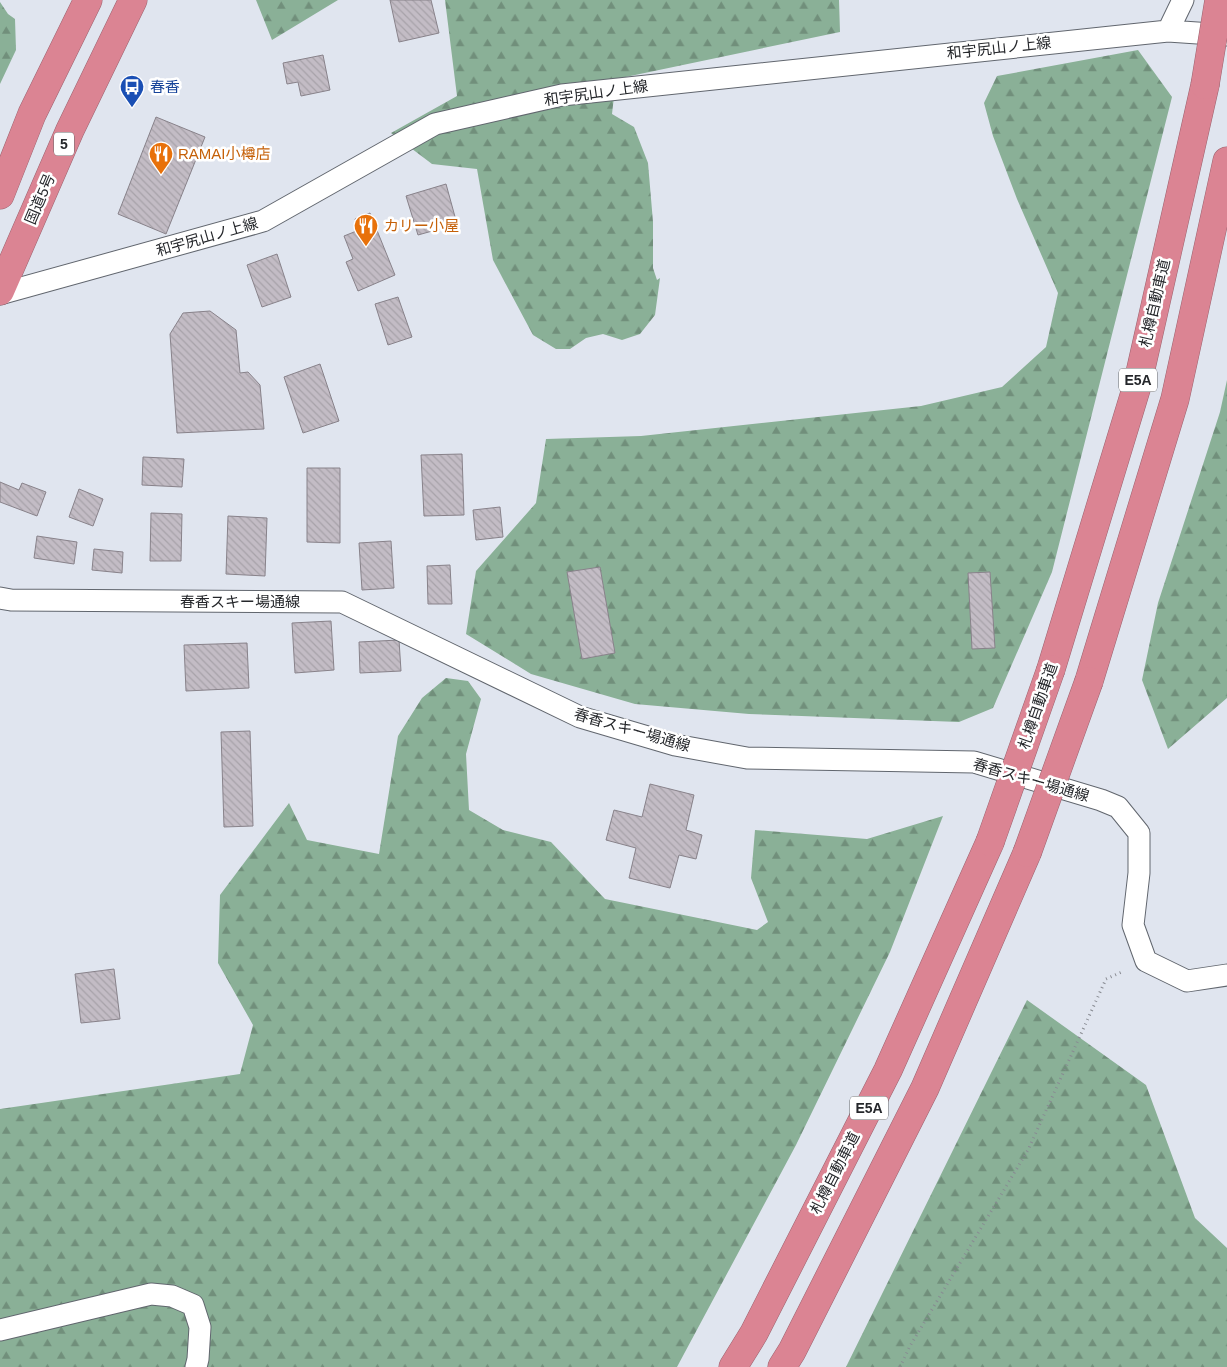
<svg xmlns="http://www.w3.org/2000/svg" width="1227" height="1367" font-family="Helvetica,'Noto Sans JP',sans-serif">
	<defs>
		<pattern id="forest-firs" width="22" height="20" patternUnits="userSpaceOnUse" patternTransform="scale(1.25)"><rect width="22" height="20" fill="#8ab097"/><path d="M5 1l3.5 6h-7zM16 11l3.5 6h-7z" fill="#718f7b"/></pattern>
		<pattern id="building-back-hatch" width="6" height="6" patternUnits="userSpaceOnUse" patternTransform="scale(1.25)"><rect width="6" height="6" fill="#c3bcc5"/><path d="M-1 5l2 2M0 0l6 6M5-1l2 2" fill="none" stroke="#a7a2a9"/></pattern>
	</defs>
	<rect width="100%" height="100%" fill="#e0e5ef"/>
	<path fill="url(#forest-firs)" d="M 256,0 L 338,0 L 272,40 Z
		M 445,0 L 839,0 L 840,32 L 616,79 L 612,114 L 634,127 L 648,163 L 653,222 L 653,268 L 657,280 L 660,278 L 655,315 L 640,334 L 622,340 L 603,334 L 586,338 L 570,349 L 556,349 L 533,335 L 493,260 L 477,169 L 432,164 L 391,133 L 457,96 Z
		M 0,2 L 8,14 L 15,19 L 16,50 L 0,84 Z
		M 1138,50 L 1172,97 L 1052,572 L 993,708 L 959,722 L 749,714 L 635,704 L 531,674 L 466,634 L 476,571 L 536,503 L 546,439 L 641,436 L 921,406 L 1002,387 L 1046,347 L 1058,293 L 1017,199 L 993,136 L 984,103 L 997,76 Z
		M 1227,380 L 1227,698 L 1168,749 L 1142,680 L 1158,603 L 1220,412 Z
		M 446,678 L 468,681 L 481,699 L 466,754 L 469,810 L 503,830 L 551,842 L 605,899 L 757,930 L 768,922 L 751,878 L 755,830 L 867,839 L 943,816 L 890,952 L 796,1145 L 677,1367 L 0,1367 L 0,1109 L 240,1074 L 253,1025 L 218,963 L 220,895 L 289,803 L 307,840 L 379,854 L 398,736 L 422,698 Z
		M 1027,1000 L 1146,1085 L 1195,1218 L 1227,1248 L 1227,1367 L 846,1367 Z"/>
	<path fill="url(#building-back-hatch)" stroke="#88828a" d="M 390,0 L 431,0 L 439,33 L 399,42 Z
		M 323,55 L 330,90 L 301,96 L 298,82 L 287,84 L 283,63 Z
		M 156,117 L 205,137 L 166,234 L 118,214 Z
		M 446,184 L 457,224 L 418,235 L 406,196 Z
		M 370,213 L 395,275 L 358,291 L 346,262 L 353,259 L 344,236 L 359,230 L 355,219 Z
		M 277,254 L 291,297 L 262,307 L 247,265 Z
		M 398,297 L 412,337 L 388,345 L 375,304 Z
		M 210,311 L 236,330 L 240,373 L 248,372 L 260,385 L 264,429 L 177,433 L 170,334 L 183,313 Z
		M 320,364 L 339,421 L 303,433 L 284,377 Z
		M 462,454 L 464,515 L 424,516 L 421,455 Z
		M 143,457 L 184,459 L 182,487 L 142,485 Z
		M 307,468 L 340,468 L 340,543 L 307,542 Z
		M 0,482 L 19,490 L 22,483 L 46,492 L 37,516 L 0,502 Z
		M 79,489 L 103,499 L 93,526 L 69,517 Z
		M 500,507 L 503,537 L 476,540 L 473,510 Z
		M 151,513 L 182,514 L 181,561 L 150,561 Z
		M 228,516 L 267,518 L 265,576 L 226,574 Z
		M 37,536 L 77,542 L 74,564 L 34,558 Z
		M 391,541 L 394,588 L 362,590 L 359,543 Z
		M 94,549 L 123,552 L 122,573 L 92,570 Z
		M 450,565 L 452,604 L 428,604 L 427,566 Z
		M 600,567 L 615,653 L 582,659 L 567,572 Z
		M 990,572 L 995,648 L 972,649 L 968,573 Z
		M 331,621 L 334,670 L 295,673 L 292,623 Z
		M 399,640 L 401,671 L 360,673 L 359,642 Z
		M 247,643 L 249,688 L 186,691 L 184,645 Z
		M 250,731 L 253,826 L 224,827 L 221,732 Z
		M 650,784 L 694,795 L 686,830 L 702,835 L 696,859 L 679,855 L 670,888 L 629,878 L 636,848 L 606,840 L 614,810 L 642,817 Z
		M 114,969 L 120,1019 L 81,1023 L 75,974 Z"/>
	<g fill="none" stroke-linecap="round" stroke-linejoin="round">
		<defs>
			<path id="street" d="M 1168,31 L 1183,0
				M 0,294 L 263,221 L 435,124 L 562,95 L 1168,31 L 1227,35
				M 0,598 L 11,600 L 342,602 L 580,717 L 675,745 L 747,758 L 974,762 L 1101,800 L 1118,807 L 1139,833 L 1139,873 L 1133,925 L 1146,961 L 1187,981 L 1227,975
				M 0,1330 L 151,1294 L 172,1296 L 193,1305 L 200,1327 L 198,1359 L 196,1367"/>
			<path id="highway" d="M 0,195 L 32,114 L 88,0
				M 0,291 L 70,130 L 133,0
				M 1051,669 L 1137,386 L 1205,85
				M 1089,681 L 1175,399 L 1227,161
				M 733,1367 L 754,1333 L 888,1070 L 990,842
				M 782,1367 L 792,1351 L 925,1088 L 1027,853"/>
		</defs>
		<use href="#street" stroke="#61666e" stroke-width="23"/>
		<use href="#highway" stroke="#9b636f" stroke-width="29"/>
		<path stroke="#888b92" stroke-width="3" stroke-dasharray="1 4" stroke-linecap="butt" d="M 900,1367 L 910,1346 L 1028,1150 L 1106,979 L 1124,971"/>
		<use href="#street" stroke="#fff" stroke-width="21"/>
		<use href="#highway" stroke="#db8493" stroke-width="28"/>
		<defs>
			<path id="highway-bridge" d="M 1205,85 L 1219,0
				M 990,842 L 1051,669
				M 1027,853 L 1089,681"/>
		</defs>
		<use href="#highway-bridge" stroke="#9b636f" stroke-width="29" stroke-linecap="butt"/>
		<use href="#highway-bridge" stroke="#db8493" stroke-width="28"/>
	</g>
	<defs>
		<symbol id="bus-pin" viewBox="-11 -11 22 30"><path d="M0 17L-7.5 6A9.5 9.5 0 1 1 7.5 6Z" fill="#1a4fb4" stroke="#fff"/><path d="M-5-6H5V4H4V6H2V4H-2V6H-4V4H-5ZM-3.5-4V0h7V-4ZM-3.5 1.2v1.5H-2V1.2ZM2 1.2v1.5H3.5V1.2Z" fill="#fff"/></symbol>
		<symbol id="restaurant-pin" viewBox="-11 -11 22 30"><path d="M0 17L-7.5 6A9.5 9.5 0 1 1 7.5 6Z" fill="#e8710a" stroke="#fff"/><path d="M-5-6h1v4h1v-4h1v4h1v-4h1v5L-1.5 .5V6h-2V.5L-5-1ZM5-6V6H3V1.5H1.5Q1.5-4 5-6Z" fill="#fff"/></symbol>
	</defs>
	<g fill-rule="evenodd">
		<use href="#bus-pin" x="118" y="73" width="28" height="38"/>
		<use href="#restaurant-pin" x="147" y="140" width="28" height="38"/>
		<use href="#restaurant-pin" x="352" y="212" width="28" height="38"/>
	</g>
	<g text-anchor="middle" stroke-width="5" stroke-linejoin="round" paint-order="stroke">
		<g fill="#fff" stroke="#66686b" stroke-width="1">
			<rect x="54" y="132.5" width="20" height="23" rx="4"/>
			<rect x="1119" y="368.5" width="38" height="23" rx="4"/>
			<rect x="850" y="1096.5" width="38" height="23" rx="4"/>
		</g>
		<g font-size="14" font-weight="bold" fill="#25272b">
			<text x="64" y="149">5</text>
			<text x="1138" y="385">E5A</text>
			<text x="869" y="1113">E5A</text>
		</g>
		<g font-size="15" fill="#25272b" stroke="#fff">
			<text transform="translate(999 48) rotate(-6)" y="5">和宇尻山ノ上線</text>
			<text transform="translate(596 93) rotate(-8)" y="5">和宇尻山ノ上線</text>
			<text transform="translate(40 199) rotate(-67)" y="5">国道5号</text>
			<text transform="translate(207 237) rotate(-16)" y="5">和宇尻山ノ上線</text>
			<text transform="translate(1155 303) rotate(-77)" y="5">札樽自動車道</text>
			<text x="240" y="607">春香スキー場通線</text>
			<text transform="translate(1038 706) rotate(-71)" y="5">札樽自動車道</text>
			<text transform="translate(632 730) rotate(16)" y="5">春香スキー場通線</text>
			<text transform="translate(1031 780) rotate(16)" y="5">春香スキー場通線</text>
			<text transform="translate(835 1173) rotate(-63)" y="5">札樽自動車道</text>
		</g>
		<g font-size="15" fill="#164399" stroke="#fff" text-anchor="start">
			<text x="150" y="92">春香</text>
		</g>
		<g font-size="15" fill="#c56008" stroke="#fff" text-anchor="start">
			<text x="178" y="159">RAMAI小樽店</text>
			<text x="384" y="231">カリー小屋</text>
		</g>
	</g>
</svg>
